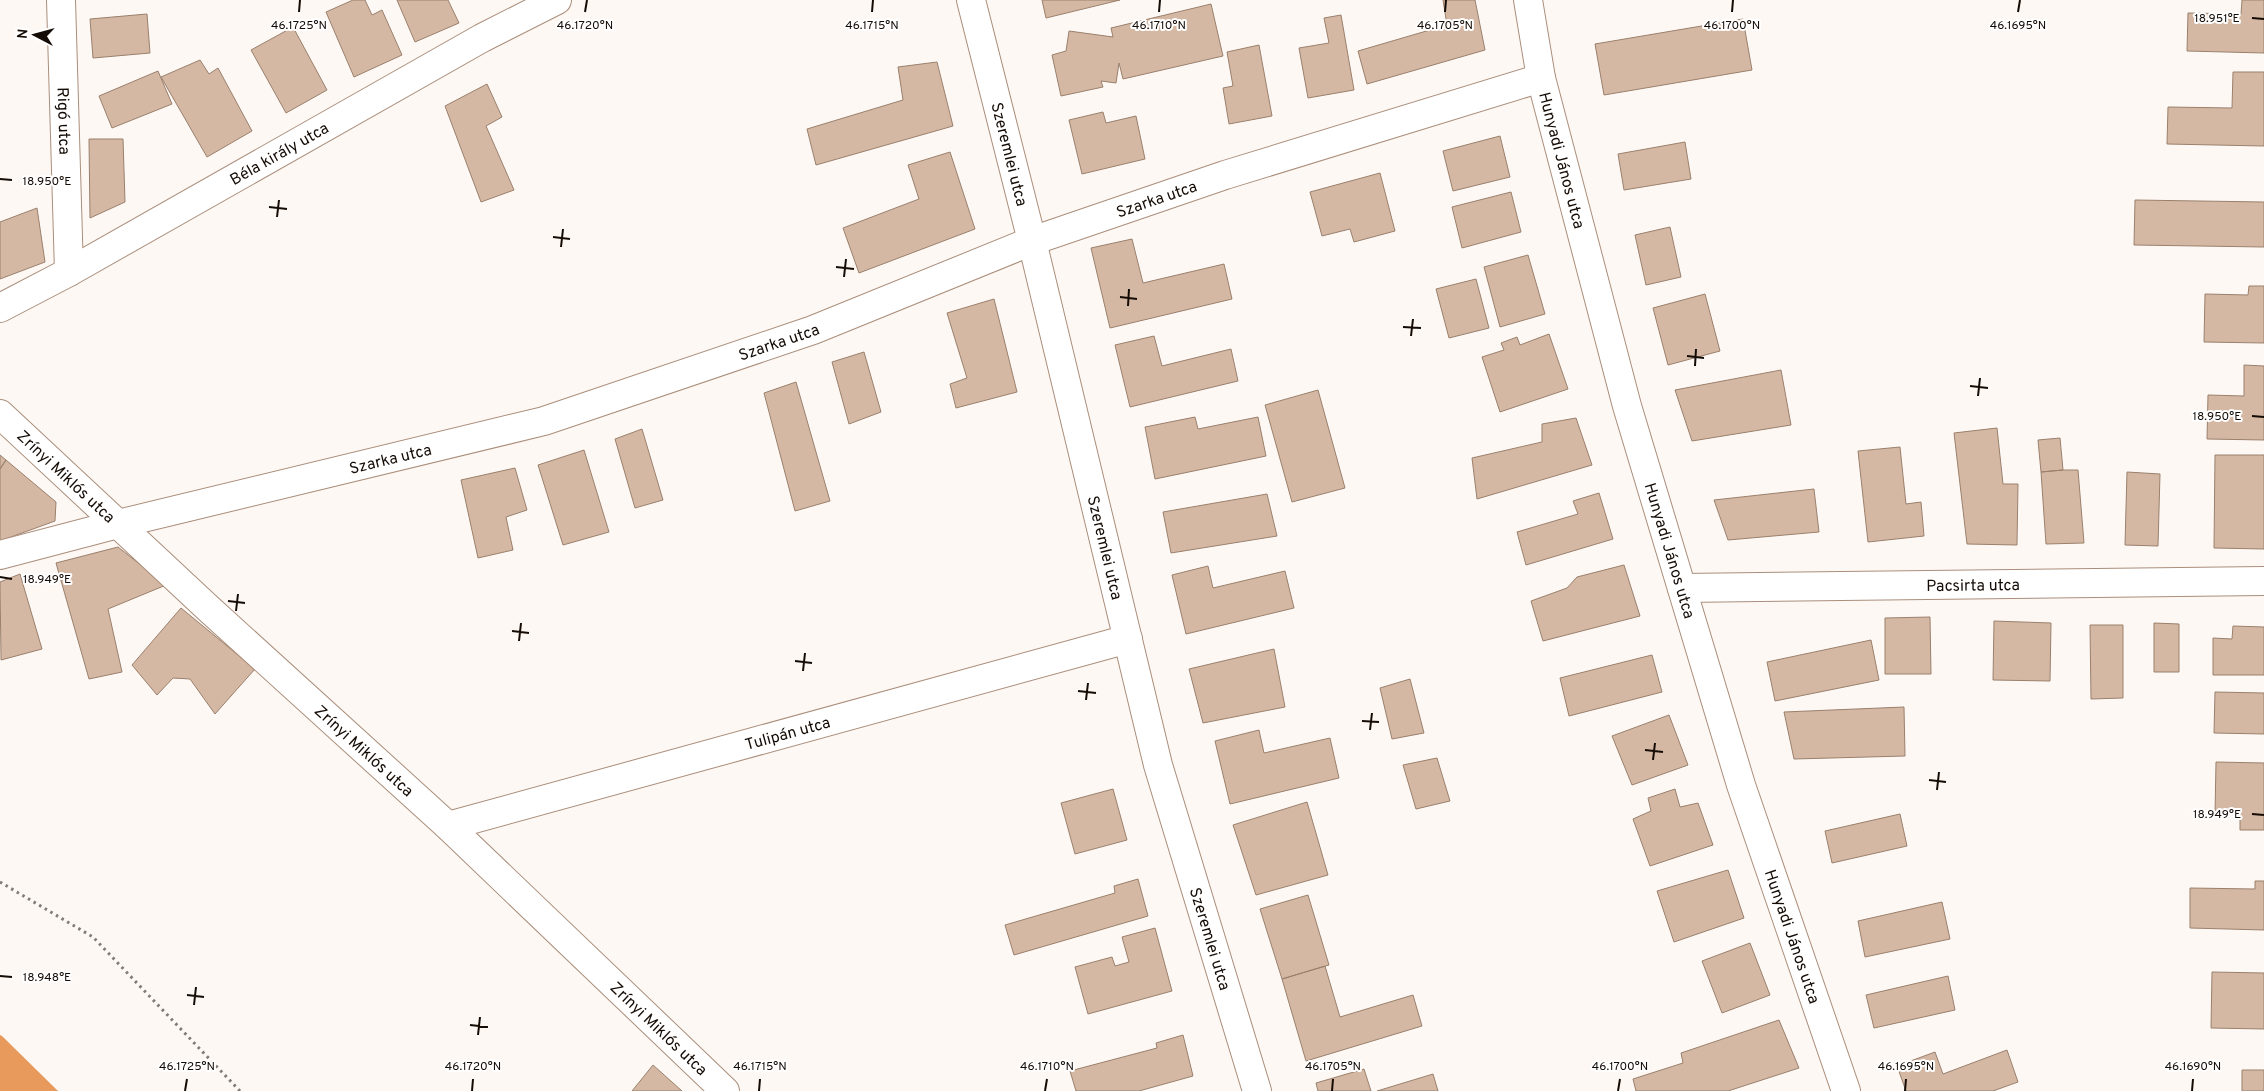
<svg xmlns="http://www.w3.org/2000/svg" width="2264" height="1091" font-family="Overpass,sans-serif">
	<rect width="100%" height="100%" fill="#fef8f4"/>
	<path fill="#e79a5c" d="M 0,1035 L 2,1036 L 58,1091 L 0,1091 Z"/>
	<path fill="#d4b8a3" stroke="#9a806d" d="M 353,0 L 365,0 L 372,15 L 382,10 L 402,55 L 354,77 L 326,12 Z
		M 397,0 L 448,0 L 459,23 L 415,42 Z
		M 1042,0 L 1120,0 L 1046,18 Z
		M 1443,0 L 1475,0 L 1485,50 L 1367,84 L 1358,51 L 1447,25 Z
		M 2242,0 L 2264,0 L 2264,53 L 2187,51 L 2188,13 L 2241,14 Z
		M 1211,4 L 1223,56 L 1123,79 L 1119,63 L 1116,83 L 1101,81 L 1103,87 L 1061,96 L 1052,55 L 1066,51 L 1069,31 L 1113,37 L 1111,28 Z
		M 147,14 L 150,53 L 93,58 L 90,19 Z
		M 1341,15 L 1354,90 L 1308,98 L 1299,48 L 1329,43 L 1324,18 Z
		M 1743,19 L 1752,70 L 1604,95 L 1595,44 Z
		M 293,27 L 327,90 L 286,113 L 251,50 Z
		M 1259,45 L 1272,116 L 1229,124 L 1223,88 L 1233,86 L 1227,52 Z
		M 200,60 L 209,74 L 218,68 L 252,131 L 207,157 L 161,77 Z
		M 937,62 L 953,126 L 816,165 L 807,129 L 903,100 L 898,67 Z
		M 158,71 L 172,104 L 112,128 L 99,96 Z
		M 2233,72 L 2264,72 L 2264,146 L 2167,144 L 2168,107 L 2232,108 Z
		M 487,84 L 502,117 L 486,126 L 514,190 L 481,202 L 445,106 Z
		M 1103,112 L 1106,123 L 1136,116 L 1145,159 L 1082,174 L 1069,120 Z
		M 1500,136 L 1510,177 L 1453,191 L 1443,151 Z
		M 89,139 L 123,139 L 125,202 L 90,218 Z
		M 1685,142 L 1691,179 L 1624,190 L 1618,154 Z
		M 950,152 L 975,229 L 859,273 L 843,228 L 919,199 L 908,165 Z
		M 1380,173 L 1395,231 L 1354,242 L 1350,229 L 1322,236 L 1310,192 Z
		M 1511,192 L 1521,232 L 1462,248 L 1452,207 Z
		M 2135,200 L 2264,202 L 2264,247 L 2134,245 Z
		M 37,208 L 45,262 L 0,279 L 0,222 Z
		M 1670,227 L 1681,277 L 1646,285 L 1635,235 Z
		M 1132,239 L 1143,283 L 1224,264 L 1232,299 L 1110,328 L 1091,248 Z
		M 1528,255 L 1545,314 L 1500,327 L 1484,267 Z
		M 1476,279 L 1489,328 L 1449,338 L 1436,289 Z
		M 2249,286 L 2264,286 L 2264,343 L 2204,342 L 2205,294 L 2248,295 Z
		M 1705,294 L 1720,351 L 1668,365 L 1653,308 Z
		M 994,299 L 1017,392 L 956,408 L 950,384 L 967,378 L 947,313 Z
		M 1549,334 L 1568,389 L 1500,412 L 1482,357 L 1504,350 L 1501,343 L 1517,337 L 1520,345 Z
		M 1154,336 L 1162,366 L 1231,349 L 1238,381 L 1130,407 L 1115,345 Z
		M 864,352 L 881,412 L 849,424 L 832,362 Z
		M 2244,365 L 2264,366 L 2264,440 L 2207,439 L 2208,395 L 2244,396 Z
		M 1781,370 L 1791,425 L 1692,441 L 1675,390 Z
		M 796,382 L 830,501 L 795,511 L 764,393 Z
		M 1318,390 L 1345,488 L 1292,502 L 1265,405 Z
		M 1195,417 L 1198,429 L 1258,417 L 1266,456 L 1155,479 L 1145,427 Z
		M 1576,418 L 1592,465 L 1477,499 L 1472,458 L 1542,442 L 1542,424 Z
		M 1997,428 L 2003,484 L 2018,484 L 2017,545 L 1967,544 L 1954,433 Z
		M 642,429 L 663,500 L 635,508 L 615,439 Z
		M 2060,438 L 2063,470 L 2041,472 L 2038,440 Z
		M 1900,447 L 1906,504 L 1921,502 L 1924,536 L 1868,542 L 1858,451 Z
		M 584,450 L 609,532 L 563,545 L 538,465 Z
		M 0,455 L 6,460 L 0,469 Z
		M 2215,455 L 2264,455 L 2264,549 L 2214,548 Z
		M 6,460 L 56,502 L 55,521 L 0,541 L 0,469 Z
		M 515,468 L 527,510 L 506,517 L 513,550 L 478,558 L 461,480 Z
		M 2063,470 L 2078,470 L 2084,543 L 2046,544 L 2041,472 Z
		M 2127,472 L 2160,474 L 2158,546 L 2125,545 Z
		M 1814,489 L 1819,532 L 1728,540 L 1714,500 Z
		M 1599,493 L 1613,539 L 1526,565 L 1517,532 L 1578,514 L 1573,501 Z
		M 1267,494 L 1277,536 L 1171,553 L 1163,512 Z
		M 118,547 L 166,585 L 108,609 L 122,672 L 89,679 L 56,563 Z
		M 1624,565 L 1640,616 L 1543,641 L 1531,601 L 1567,588 L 1577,577 Z
		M 1208,566 L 1213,588 L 1285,571 L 1294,608 L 1186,634 L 1172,575 Z
		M 20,574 L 42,649 L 1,660 L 0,582 Z
		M 181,608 L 255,669 L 215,714 L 190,679 L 173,678 L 157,695 L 132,665 Z
		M 1930,617 L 1931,674 L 1885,674 L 1885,618 Z
		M 1994,621 L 2051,623 L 2050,681 L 1993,680 Z
		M 2154,623 L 2179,624 L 2179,672 L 2154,672 Z
		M 2090,625 L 2123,625 L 2123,698 L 2091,699 Z
		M 2233,626 L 2264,627 L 2264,675 L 2213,675 L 2213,638 L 2232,639 Z
		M 1871,640 L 1879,680 L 1775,701 L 1767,662 Z
		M 1274,649 L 1285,707 L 1203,723 L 1189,669 Z
		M 1652,655 L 1662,692 L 1569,716 L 1560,678 Z
		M 1410,679 L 1424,733 L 1392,739 L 1380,688 Z
		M 2215,692 L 2264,693 L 2264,734 L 2214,733 Z
		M 1904,707 L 1905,756 L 1794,759 L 1784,712 Z
		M 1669,715 L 1688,765 L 1632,785 L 1612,736 Z
		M 1259,730 L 1264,753 L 1330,738 L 1339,778 L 1230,804 L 1215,741 Z
		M 1437,758 L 1450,801 L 1416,809 L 1403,765 Z
		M 2216,762 L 2264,763 L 2264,830 L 2240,830 L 2240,814 L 2215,814 Z
		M 1113,789 L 1127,840 L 1075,854 L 1061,803 Z
		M 1675,789 L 1680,807 L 1698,803 L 1713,845 L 1650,866 L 1633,819 L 1651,811 L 1648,798 Z
		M 1307,802 L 1328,875 L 1256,895 L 1233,825 Z
		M 1900,814 L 1907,846 L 1832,863 L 1825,831 Z
		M 1728,870 L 1744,918 L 1674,942 L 1657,891 Z
		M 1138,879 L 1148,916 L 1014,955 L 1005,925 L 1115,893 L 1114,886 Z
		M 2255,881 L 2264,881 L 2264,930 L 2190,928 L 2190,888 L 2255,889 Z
		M 1308,895 L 1329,965 L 1282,979 L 1260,909 Z
		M 1942,902 L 1950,939 L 1865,957 L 1858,921 Z
		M 1155,928 L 1172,991 L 1088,1014 L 1075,967 L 1112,957 L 1115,966 L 1129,962 L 1122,937 Z
		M 1750,943 L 1770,995 L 1722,1013 L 1702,961 Z
		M 1325,966 L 1340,1017 L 1413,995 L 1422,1026 L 1306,1061 L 1282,979 Z
		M 2212,972 L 2264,973 L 2264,1029 L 2211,1028 Z
		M 1948,976 L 1955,1010 L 1874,1028 L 1866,995 Z
		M 1779,1020 L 1799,1068 L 1728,1091 L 1636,1091 L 1633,1079 L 1683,1063 L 1681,1053 Z
		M 1183,1035 L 1193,1076 L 1139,1091 L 1076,1091 L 1070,1071 L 1157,1048 L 1156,1043 Z
		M 2007,1050 L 2018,1082 L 1993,1091 L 1906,1091 L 1897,1066 L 1935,1052 L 1943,1074 Z
		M 653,1065 L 682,1091 L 632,1091 Z
		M 1364,1069 L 1371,1091 L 1318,1091 L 1316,1083 Z
		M 2242,1070 L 2264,1070 L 2264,1091 L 2242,1091 Z
		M 1433,1074 L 1438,1091 L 1377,1091 Z"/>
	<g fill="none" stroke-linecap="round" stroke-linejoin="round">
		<defs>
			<g id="minor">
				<path id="s1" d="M 61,0 L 69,272"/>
				<path id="s2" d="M 971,0 L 1032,241 L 1158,765 L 1257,1091"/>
				<path id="s3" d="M 1528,0 L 1541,78 L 1627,406 L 1741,785 L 1846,1091"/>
				<path id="s4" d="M 0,308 L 69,272 L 482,38 L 557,0"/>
				<path id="s5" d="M 0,414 L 209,609 L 448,826 L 725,1091"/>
				<path id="s6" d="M 0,555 L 118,524 L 544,421 L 813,330 L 1032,241 L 1225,175 L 1541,78"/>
				<path id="s7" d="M 1682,588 L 2264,581"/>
				<path id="s8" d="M 448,826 L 1128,639"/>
			</g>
		</defs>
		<use href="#minor" stroke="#aa8e7b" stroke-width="30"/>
		<path stroke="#827a75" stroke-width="3" stroke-dasharray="2.5 4" stroke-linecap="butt" d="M 0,882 L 93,937 L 240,1091"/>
		<use href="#minor" stroke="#fff" stroke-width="28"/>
	</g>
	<path fill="none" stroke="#140b05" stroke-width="2" d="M 299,12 L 300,0M 585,12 L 587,0M 872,12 L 873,0M 1159,12 L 1160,0M 1445,12 L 1446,0M 1732,12 L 1733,0M 2018,12 L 2020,0M 2252,18 L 2264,19M 0,179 L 12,180M 269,207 L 287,209M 277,217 L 279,200M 553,237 L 570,239M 561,247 L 563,229M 836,267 L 854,269M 844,277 L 846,259M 1120,297 L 1137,299M 1128,306 L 1129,289M 1403,327 L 1421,328M 1411,336 L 1413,319M 1687,356 L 1704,358M 1695,366 L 1696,349M 1970,386 L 1988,388M 1978,396 L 1980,378M 2252,416 L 2264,417M 0,577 L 12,579M 228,601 L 245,603M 236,611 L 238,594M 512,631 L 529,633M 519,641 L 521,623M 795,661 L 812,663M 803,671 L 805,653M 1078,691 L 1096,693M 1086,700 L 1088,683M 1362,721 L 1379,722M 1370,730 L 1372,713M 1645,750 L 1663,752M 1653,760 L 1655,743M 1929,780 L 1946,782M 1937,790 L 1939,772M 2252,814 L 2264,815M 0,976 L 12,977M 187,995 L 204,997M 194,1005 L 196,987M 470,1025 L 488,1027M 478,1035 L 480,1017M 185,1091 L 187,1079M 472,1091 L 473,1079M 759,1091 L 760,1079M 1045,1091 L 1047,1079M 1332,1091 L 1333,1079M 1618,1091 L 1620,1079M 1905,1091 L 1906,1079M 2192,1091 L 2193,1079"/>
	<g text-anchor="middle" stroke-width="4" stroke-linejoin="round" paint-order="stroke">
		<g font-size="16" fill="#140b05" stroke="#fff">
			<text dy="6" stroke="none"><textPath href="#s1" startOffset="121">Rigó utca</textPath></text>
			<text dy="6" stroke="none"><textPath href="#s4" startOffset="319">Béla király utca</textPath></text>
			<text dy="6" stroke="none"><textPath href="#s2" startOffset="159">Szeremlei utca</textPath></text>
			<text dy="6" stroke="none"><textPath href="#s3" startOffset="164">Hunyadi János utca</textPath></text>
			<text dy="6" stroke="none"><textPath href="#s6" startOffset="1212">Szarka utca</textPath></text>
			<text dy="6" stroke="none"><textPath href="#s6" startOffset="808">Szarka utca</textPath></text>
			<text dy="6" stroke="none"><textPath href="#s6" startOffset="402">Szarka utca</textPath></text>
			<text dy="6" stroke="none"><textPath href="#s5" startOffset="91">Zrínyi Miklós utca</textPath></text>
			<text dy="6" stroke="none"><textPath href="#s2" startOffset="564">Szeremlei utca</textPath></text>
			<text dy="6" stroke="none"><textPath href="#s3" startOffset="569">Hunyadi János utca</textPath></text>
			<text dy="6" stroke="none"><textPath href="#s7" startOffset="291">Pacsirta utca</textPath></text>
			<text dy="6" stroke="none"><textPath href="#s8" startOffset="352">Tulipán utca</textPath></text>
			<text dy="6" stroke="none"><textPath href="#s5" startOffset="496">Zrínyi Miklós utca</textPath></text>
			<text dy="6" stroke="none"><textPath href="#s3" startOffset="974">Hunyadi János utca</textPath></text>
			<text dy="6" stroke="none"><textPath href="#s2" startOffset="969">Szeremlei utca</textPath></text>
			<text dy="6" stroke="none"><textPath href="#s5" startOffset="901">Zrínyi Miklós utca</textPath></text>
		</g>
	</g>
	<g font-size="12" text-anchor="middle" fill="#140b05" stroke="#fff" stroke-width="4" stroke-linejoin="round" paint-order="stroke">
		<text x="2217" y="22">18.951°E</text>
		<text x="299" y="29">46.1725°N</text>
		<text x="585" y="29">46.1720°N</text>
		<text x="872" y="29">46.1715°N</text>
		<text x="1159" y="29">46.1710°N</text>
		<text x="1445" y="29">46.1705°N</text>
		<text x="1732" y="29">46.1700°N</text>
		<text x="2018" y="29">46.1695°N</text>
		<text x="47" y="185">18.950°E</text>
		<text x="2217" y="420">18.950°E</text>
		<text x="47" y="583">18.949°E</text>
		<text x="2217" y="818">18.949°E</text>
		<text x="47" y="981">18.948°E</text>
		<text x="187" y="1070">46.1725°N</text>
		<text x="473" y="1070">46.1720°N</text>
		<text x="760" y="1070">46.1715°N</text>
		<text x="1047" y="1070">46.1710°N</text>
		<text x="1333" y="1070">46.1705°N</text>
		<text x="1620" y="1070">46.1700°N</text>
		<text x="1906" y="1070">46.1695°N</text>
		<text x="2193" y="1070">46.1690°N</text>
	</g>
	<g transform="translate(35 35) rotate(276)" stroke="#ffffff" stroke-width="4" paint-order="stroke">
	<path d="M0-4L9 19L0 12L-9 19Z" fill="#140b05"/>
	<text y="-8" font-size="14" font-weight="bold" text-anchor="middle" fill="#140b05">N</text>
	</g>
</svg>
